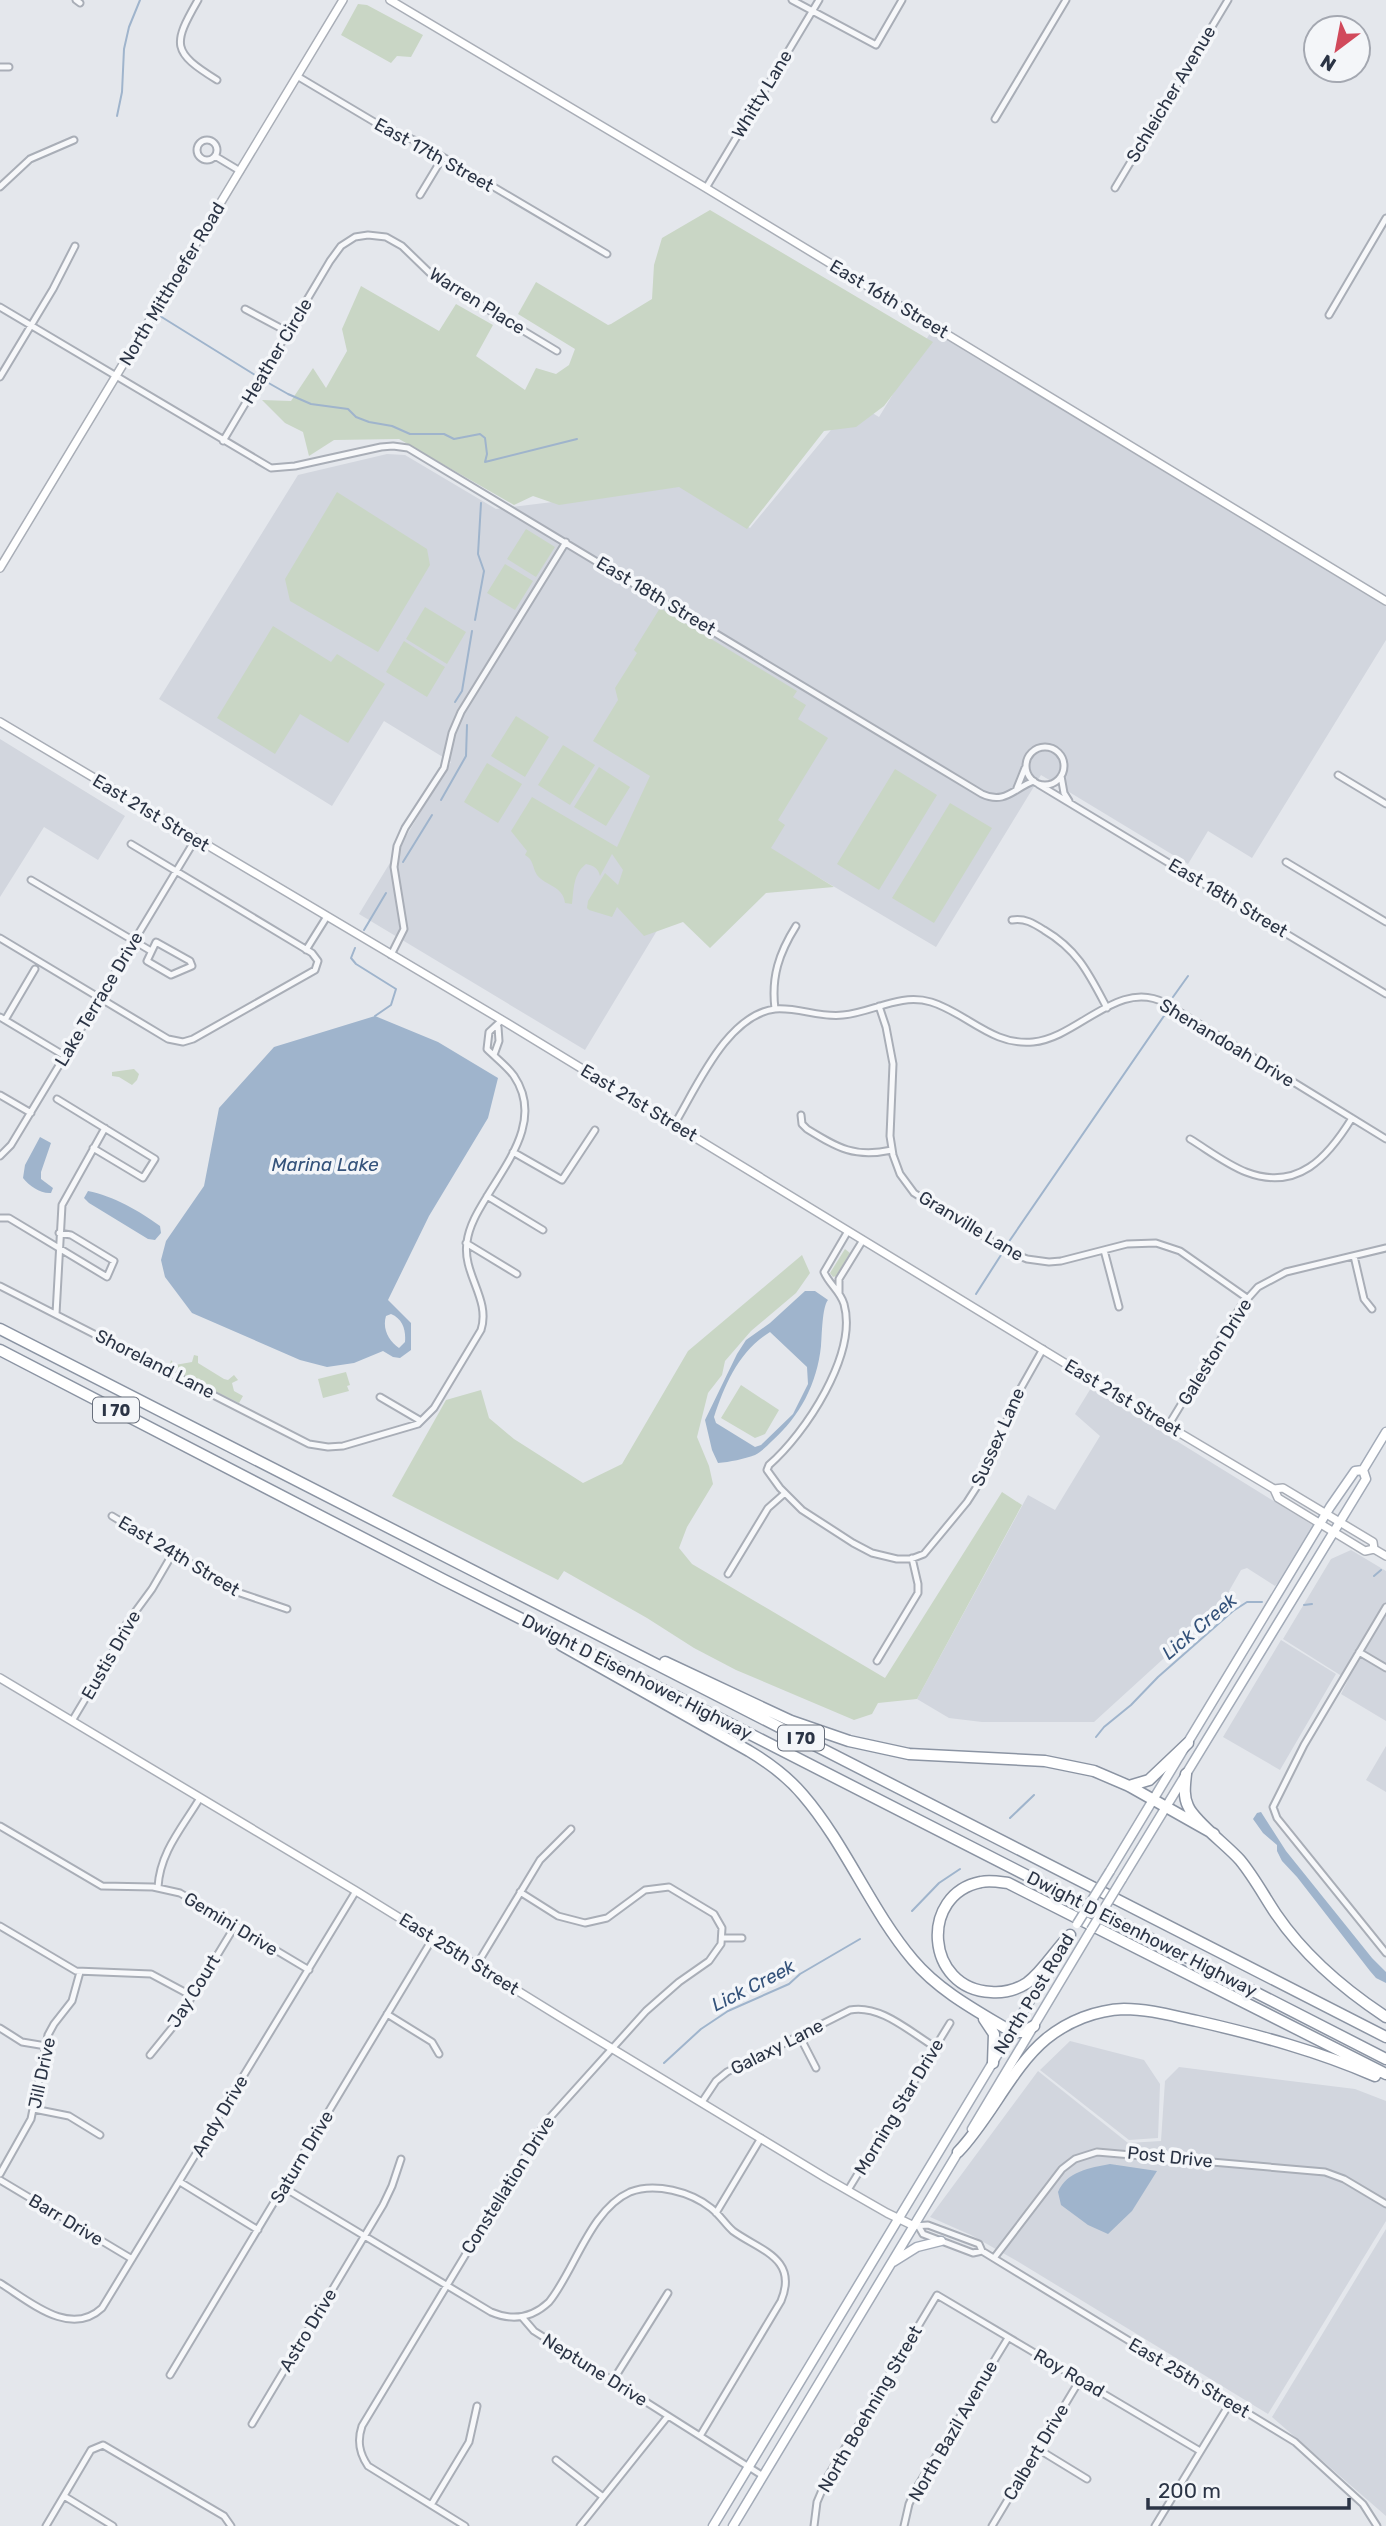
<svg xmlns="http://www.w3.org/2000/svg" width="1386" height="2526" font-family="Rubik,sans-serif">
	<rect width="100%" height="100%" fill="#e4e7ec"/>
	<path fill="#d2d6de" d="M 932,330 L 1386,605 L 1386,640 L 1252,858 L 1208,831 L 1188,864 L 1041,775 L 936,947 L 723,821 L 585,1050 L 359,914 L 451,762 L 384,721 L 332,806 L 159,699 L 298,475 L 387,454 L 405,455 L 496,509 L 682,486 L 750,528 L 854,402 L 879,417 Z
		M 0,739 L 125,816 L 98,860 L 44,827 L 0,897 Z
		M 1091,1388 L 1314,1526 L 1285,1575 L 1275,1586 L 1247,1568 L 1241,1570 L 1229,1591 L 1230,1598 L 1094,1722 L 982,1722 L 949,1718 L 917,1699 L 1028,1495 L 1055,1510 L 1100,1436 L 1075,1414 Z
		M 1351,1550 L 1386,1571 L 1386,1721 L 1341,1694 L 1348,1680 L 1283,1639 L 1331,1559 Z
		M 1281,1640 L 1336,1674 L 1280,1770 L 1223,1737 Z
		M 1386,1746 L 1386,1792 L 1366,1780 Z
		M 1070,2041 L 1144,2060 L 1160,2084 L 1158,2138 L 1129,2140 L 1040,2070 Z
		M 1179,2067 L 1355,2089 L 1386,2101 L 1386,2221 L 1268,2414 L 1017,2261 L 971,2235 L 930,2217 L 1038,2071 L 1128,2143 L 1161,2141 L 1165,2081 Z
		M 1386,2229 L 1386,2516 L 1272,2417 Z"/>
	<path fill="#c9d6c5" d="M 358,4 L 367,5 L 423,35 L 411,57 L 397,56 L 391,63 L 341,35 Z
		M 710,210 L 933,342 L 884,406 L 856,427 L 824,431 L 747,529 L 679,487 L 559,505 L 533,496 L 514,505 L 399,439 L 334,440 L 309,456 L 303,432 L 285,423 L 262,400 L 291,401 L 313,368 L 326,388 L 347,351 L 342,329 L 361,286 L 439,331 L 456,304 L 493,325 L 476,356 L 525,390 L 536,368 L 556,374 L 569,365 L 575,349 L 518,314 L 536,282 L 608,325 L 611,324 L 652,299 L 654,265 L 662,238 Z
		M 337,492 L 427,549 L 430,565 L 378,652 L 290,601 L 285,579 Z
		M 526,529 L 555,547 L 536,577 L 507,559 Z
		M 505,564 L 533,581 L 515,610 L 487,593 Z
		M 425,607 L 466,632 L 447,664 L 406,639 Z
		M 660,608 L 797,691 L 793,697 L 806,705 L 798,719 L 828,738 L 778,820 L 785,825 L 771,848 L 834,887 L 766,893 L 710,948 L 683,922 L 644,936 L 617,907 L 612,917 L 589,910 L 587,908 L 588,901 L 605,873 L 618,885 L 623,870 L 612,854 L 600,876 C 598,868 594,866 586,864 C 573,874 574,889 572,904 L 565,903 C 563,886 546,886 537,875 C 532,867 534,860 525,855 L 527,851 L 511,831 L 532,797 L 617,847 L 650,776 L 593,741 L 618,700 L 615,688 L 637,653 L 634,650 Z
		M 273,626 L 331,662 L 337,654 L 385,684 L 348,743 L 300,714 L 275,754 L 217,718 Z
		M 404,641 L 445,667 L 427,697 L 386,672 Z
		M 516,716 L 549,737 L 525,777 L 491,756 Z
		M 563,745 L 595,765 L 570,805 L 538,785 Z
		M 487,763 L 522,784 L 498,823 L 464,802 Z
		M 599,767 L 630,787 L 606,826 L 574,807 Z
		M 895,769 L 937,795 L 879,890 L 837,864 Z
		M 950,803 L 992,828 L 934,923 L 892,898 Z
		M 134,1069 L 139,1074 L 137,1080 L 132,1085 L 119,1077 L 112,1076 L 112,1072 Z
		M 845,1249 L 850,1253 L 836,1276 L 833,1277 L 830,1273 Z
		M 802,1255 L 810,1273 L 796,1293 L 751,1331 L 725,1361 L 722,1375 L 708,1393 L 697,1437 L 709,1466 L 713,1484 L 687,1527 L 679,1548 L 692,1564 L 885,1678 L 1002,1492 L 1022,1505 L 917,1699 L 878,1703 L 872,1714 L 854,1720 L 736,1670 L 694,1648 L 647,1618 L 564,1571 L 558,1580 L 392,1496 L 446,1400 L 481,1390 L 489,1418 L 514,1439 L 583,1483 L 622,1464 L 688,1351 Z
		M 194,1355 L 198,1356 L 198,1363 L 224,1379 L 228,1380 L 234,1375 L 238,1380 L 232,1383 L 234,1391 L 243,1396 L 239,1403 L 175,1371 L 170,1365 L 171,1360 L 175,1365 L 192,1362 Z
		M 346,1372 L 350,1385 L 347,1386 L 349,1391 L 323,1398 L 318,1379 Z
		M 741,1385 L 779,1410 L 765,1434 L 755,1438 L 721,1418 Z"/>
	<path fill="#9fb4cc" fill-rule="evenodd" d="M 375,1016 L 438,1042 L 498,1078 L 488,1118 L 429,1216 L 388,1300 L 411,1323 L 411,1350 L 400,1358 L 393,1357 L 383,1351 L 354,1363 L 327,1367 L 300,1360 L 192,1313 L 165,1277 L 161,1260 L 166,1241 L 204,1186 L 219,1108 L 274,1047 ZM 391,1314 C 403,1319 406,1330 405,1342 L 399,1348 C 389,1341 382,1329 386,1316 Z
		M 40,1137 L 51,1143 L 41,1172 L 41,1179 L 53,1188 L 51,1193 C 41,1194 29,1186 23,1178 L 25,1165 Z
		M 88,1191 C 113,1196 140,1211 160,1226 L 161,1233 L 155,1240 L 148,1239 L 89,1203 L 84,1198 Z
		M 805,1291 L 815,1291 L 828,1300 C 822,1307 822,1336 821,1346 C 817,1384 800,1416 772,1441 C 767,1446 761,1452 755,1455 C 744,1459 730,1462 718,1463 L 712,1450 L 705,1420 L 737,1354 L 746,1340 L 770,1323 ZM 770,1332 L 807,1367 L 808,1384 L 793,1414 L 761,1445 L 755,1447 L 716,1423 L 714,1417 C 725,1384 739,1351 770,1332 Z
		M 1261,1812 L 1286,1851 L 1372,1958 L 1386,1972 L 1386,1983 L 1376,1978 L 1370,1971 L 1297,1877 L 1282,1861 L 1277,1851 L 1277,1845 L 1263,1833 L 1253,1819 L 1257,1813 Z
		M 1110,2164 L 1157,2171 L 1132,2211 L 1108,2234 L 1088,2225 L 1061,2205 L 1058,2192 C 1067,2171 1090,2168 1110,2164 Z"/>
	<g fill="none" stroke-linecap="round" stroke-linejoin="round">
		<path stroke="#9fb4cc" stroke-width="2" d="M 117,116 L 122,92 L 124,49 L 129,27 L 140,0
			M 160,316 L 255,375
			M 265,381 L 288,394 L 311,404 L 348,409 L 356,417 L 369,422 L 392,426 L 410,434 L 444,434 L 454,439 L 480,434 L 485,438 L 487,454 L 485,462 L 577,439
			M 475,620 L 484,571 L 478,554 L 481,503
			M 455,702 L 462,691 L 472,631
			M 441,800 L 466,756 L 467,725
			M 403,862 L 432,815
			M 364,930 L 386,893
			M 355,948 L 351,958 L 356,964 L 396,989 L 391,1005 L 375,1016
			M 1173,997 L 1188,976
			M 1008,1243 L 1166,1013
			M 976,1294 L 1001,1255
			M 1374,1576 L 1381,1570
			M 1304,1605 L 1312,1604
			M 1096,1737 L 1104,1727 L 1131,1705 L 1158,1677 L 1233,1611 L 1247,1602 L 1262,1602
			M 1010,1818 L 1034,1795
			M 912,1911 L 939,1883 L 960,1869
			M 664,2063 L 701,2029 L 728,2011 L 789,1984 L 800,1974 L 860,1939"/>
		<defs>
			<path id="street" d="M 76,0 L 80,3
				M 198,0 C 172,45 172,52 217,80
				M 792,0 L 876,45 L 902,0
				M 0,67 L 9,67
				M 297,76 L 381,126 L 416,141 L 607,254
				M 995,119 L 1066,0
				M197 150a10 10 0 1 1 20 0a10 10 0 1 1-20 0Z
				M 215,156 L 240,171
				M 0,187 L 30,159 L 74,140
				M 706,188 L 819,0
				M 1115,188 L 1228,0
				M 420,195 L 443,157
				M 0,307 L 271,468 L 295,466 L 381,447 L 393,446 L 408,448 L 982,794 C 1005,805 1014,788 1034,781
				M 245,309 L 288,332
				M 1329,315 L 1386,218
				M 0,377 L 53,289 L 75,246
				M 223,441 L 330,261 L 341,246 L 355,237 L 368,235 L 386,237 L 402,246 L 434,277 L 557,351
				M1026 766a19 19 0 1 1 38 0a19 19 0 1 1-38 0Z
				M 1338,775 L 1386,804
				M 1061,776 L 1064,793 L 1069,801
				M 1038,784 L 1386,994
				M 1017,788 L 1025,768
				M 1286,862 L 1386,922
				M 31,880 L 151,951
				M 1012,920 C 1025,918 1033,923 1044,930 C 1078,950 1089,974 1107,1008
				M 0,938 L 168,1039 L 183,1042 L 193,1039 L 315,970 L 318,961 L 312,953 L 131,844
				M 156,942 L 190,961 L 192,966 L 171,975 L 147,961 Z
				M 306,950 L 326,918
				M 391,955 L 404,929 L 394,867 L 397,846 L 405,828 L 444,768 L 452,733 L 461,712 L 566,542
				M 879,1006 L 886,1027 L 893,1064 L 890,1136 L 893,1155 L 900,1174 L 914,1193 L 1007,1251 L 1027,1259 L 1049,1262 L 1061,1261 L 1127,1244 L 1156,1243 L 1180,1251 L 1247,1298
				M 775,1009 C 771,977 779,953 796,926
				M 0,1017 L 65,1056
				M 5,1020 L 35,969
				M 494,1055 L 499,1041 L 498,1027
				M 0,1095 L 31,1113
				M 57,1099 L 155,1159 L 143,1178 L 93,1148
				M 801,1115 L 802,1124 L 807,1129 C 838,1148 854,1158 892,1150
				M 674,1125 C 697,1087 727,1015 775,1009 C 798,1007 820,1018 843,1015 C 874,1012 899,993 931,1002 C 967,1013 992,1046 1033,1042 C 1078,1038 1118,978 1165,1003 L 1386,1139
				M 1190,1139 C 1208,1150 1226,1164 1246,1172 C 1298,1192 1328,1157 1352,1118
				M 513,1152 L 562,1180 L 595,1130
				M 0,1156 L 11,1145 L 195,840
				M 487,1196 L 543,1230
				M 0,1218 L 9,1218 L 107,1277 L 114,1261 L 71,1235 L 59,1233
				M 848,1231 L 824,1272 C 829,1284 840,1291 844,1304 C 858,1354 805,1434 769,1465 L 767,1470 L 780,1488 L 802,1510 L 853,1543 L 872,1553 L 897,1559 L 911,1559 L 924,1554 L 967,1502 L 985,1474 L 1017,1395 L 1043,1349
				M 466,1243 L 517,1274
				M 1104,1250 L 1119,1307
				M 1354,1256 L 1364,1299 L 1372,1309
				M 0,1286 L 309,1444 L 328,1447 L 343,1446 L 418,1424 L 434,1408 L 481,1330 C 491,1299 462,1274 467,1242 C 469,1226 478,1211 486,1198 C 508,1161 543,1119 514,1076 C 507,1066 496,1058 487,1049 L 489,1032 L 502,1020
				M 839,1293 L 839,1279 L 863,1240
				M 56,1314 L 62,1205 L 105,1128
				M 380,1397 L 421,1421
				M 1168,1426 L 1241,1306 L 1258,1287 L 1286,1272 L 1386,1248
				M 112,1516 L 240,1593 L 287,1609
				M 728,1574 L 768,1508 L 785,1493
				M 1386,1607 L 1304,1745 L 1273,1807 L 1277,1818 L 1386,1953
				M 1359,1652 L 1386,1668
				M 877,1661 L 918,1593 L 918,1584 L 912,1558
				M 72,1721 L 112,1654 L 127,1623 L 152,1589 L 173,1553
				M 0,1826 L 102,1886 L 153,1887 L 180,1893 L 309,1970
				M 158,1887 C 160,1852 182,1828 200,1798
				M 0,1926 L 76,1971 L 151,1974 L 192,1996
				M 722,1938 L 742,1938
				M 476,1966 L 540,1860 L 571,1829
				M 387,2014 L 432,2042 L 439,2054
				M 0,2028 L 22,2042 L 46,2046
				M 799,2035 L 816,2068
				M 150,2055 L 176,2023 L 235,1926
				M 702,2102 L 716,2081 L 727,2072 L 850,2010 C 880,2004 910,2032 935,2047
				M 34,2109 L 69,2116 L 100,2135
				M 0,2174 L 31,2119 L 48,2035 L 54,2024 L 72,2001 L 80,1972
				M 0,2180 L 132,2259
				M 180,2182 L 258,2230
				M 283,2187 L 491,2312 C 512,2321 532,2318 549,2302 C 575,2270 590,2210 630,2192 C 655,2182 691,2192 711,2208 C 720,2215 725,2224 733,2231 C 759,2250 799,2258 781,2301 L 700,2436
				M 848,2190 L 950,2023
				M 716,2213 L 761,2138
				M 914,2226 L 928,2225 L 979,2244 L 982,2251 L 1295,2442 L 1363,2504 L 1377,2526
				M 919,2227 L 923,2234 L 973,2253 L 982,2251
				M 994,2258 L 1062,2169 L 1075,2159 L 1097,2152 L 1325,2172 L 1344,2179 L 1386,2204
				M 0,2283 C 29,2301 70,2338 102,2308 L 356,1891
				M 522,2317 L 534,2331 L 763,2476
				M 170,2375 L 433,1938
				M 612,2382 L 668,2293
				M 252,2424 L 383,2205 L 392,2186 L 401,2159
				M 1038,2449 L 1087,2479
				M 556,2460 L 603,2497
				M 64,2496 L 113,2526
				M 431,2505 L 469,2442 L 477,2406
				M 46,2526 L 91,2450 L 103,2445 L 224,2516 L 231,2526
				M 465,2526 L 368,2466 C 359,2453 357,2441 362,2426 L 545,2123 L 646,2011 L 679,1982 L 709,1961 L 721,1944 L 722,1928 L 714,1914 L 669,1887 L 645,1890 L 607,1918 L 585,1923 L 558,1916 L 520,1892
				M 580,2526 L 668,2416
				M 814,2526 L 817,2502 L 828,2476 L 937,2295 L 1200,2451
				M 904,2526 L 909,2504 L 917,2487 L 1008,2338
				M 992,2526 L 1081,2378
				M 1155,2526 L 1230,2403"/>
			<path id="secondary" d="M 390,0 L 706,188 L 1386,601
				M 0,568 L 343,0
				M 0,722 L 502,1020 L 1168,1426 L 1274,1489 L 1283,1488 L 1373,1542 L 1374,1549 L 1386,1556
				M 1274,1489 L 1278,1498 L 1365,1551 L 1374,1549
				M 0,1678 L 356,1891 L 560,2017 L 826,2178 L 887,2213 L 914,2226"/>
			<path id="primary" d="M 1110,1871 L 1330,1507 L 1355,1471 L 1363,1470 L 1386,1432
				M 1122,1879 L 1366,1479 L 1363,1470
				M 972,2129 L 1091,1930
				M 893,2262 L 917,2247 L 941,2241
				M 713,2526 L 1057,1956
				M 733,2526 L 960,2149"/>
			<path id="highway" d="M 0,1329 L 1386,2037
				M 0,1350 L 444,1580 L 701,1709 L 1386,2059
				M 561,1645 L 749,1751 C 769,1763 788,1777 803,1795 C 846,1845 870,1909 913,1960 C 939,1991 977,2011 1012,2032 L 1023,2032 L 1034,2026
				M 665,1662 L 791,1721 L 849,1741 L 909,1754 L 1045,1761 L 1094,1771 L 1129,1786 L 1214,1834
				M 1186,1774 C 1185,1784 1183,1796 1188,1806 C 1194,1821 1228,1846 1240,1860 C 1254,1877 1264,1896 1276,1914 C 1304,1955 1345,1990 1386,2017
				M 1129,1786 L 1149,1780 L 1188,1743
				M 1070,1935 C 1055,1950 1044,1970 1027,1983 C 1016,1990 1003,1993 991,1992 C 925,1989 919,1894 981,1882 C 990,1880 1000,1882 1008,1883 L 1386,2074
				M 984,2019 L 994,2034 L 993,2063
				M 958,2152 C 990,2119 1012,2067 1046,2039 C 1068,2021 1096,2010 1124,2009 C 1149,2009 1173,2016 1197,2021 C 1258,2035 1318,2051 1375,2076"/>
		</defs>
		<use href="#street" stroke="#a9aeb7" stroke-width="9"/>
		<use href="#secondary" stroke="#a9aeb7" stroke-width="10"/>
		<use href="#primary" stroke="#a3abb8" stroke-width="11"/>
		<use href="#highway" stroke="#8b94a3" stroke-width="13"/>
		<use href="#street" stroke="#f7f8fa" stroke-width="5"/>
		<use href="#secondary" stroke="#fff" stroke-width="7"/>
		<use href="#primary" stroke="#fff" stroke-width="8"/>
		<use href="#highway" stroke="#fff" stroke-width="10"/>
		<defs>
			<path id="primary-bridge" d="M 1077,1924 L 1110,1871
				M 1091,1930 L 1122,1879"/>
		</defs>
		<use href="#primary-bridge" stroke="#a3abb8" stroke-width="11" stroke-linecap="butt"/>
		<use href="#primary-bridge" stroke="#fff" stroke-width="8"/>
	</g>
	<g text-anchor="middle" stroke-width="7" stroke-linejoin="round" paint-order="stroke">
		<g fill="#f4f6f9" stroke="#676e7b" stroke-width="2">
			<rect x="93" y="1397.5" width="46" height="25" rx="5"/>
			<rect x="778" y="1725.5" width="46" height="25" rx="5"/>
		</g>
		<g font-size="16" font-weight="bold" fill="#2b3445">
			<text x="116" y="1416">I 70</text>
			<text x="801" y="1744">I 70</text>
		</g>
		<g font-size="18" fill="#2b3445" stroke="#f4f6f9">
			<text transform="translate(762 94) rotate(-59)" y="6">Whitty Lane</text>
			<text transform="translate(1171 94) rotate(-59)" y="6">Schleicher Avenue</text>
			<text transform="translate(434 155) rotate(29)" y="6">East 17th Street</text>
			<text transform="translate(172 284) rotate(-59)" y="6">North Mitthoefer Road</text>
			<text transform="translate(889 299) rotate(31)" y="6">East 16th Street</text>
			<text transform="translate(477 301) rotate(32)" y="6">Warren Place</text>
			<text transform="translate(277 351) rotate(-59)" y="6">Heather Circle</text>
			<text transform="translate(656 596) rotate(31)" y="6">East 18th Street</text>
			<text transform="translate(151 813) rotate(31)" y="6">East 21st Street</text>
			<text transform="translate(1228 898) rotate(31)" y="6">East 18th Street</text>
			<text transform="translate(99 999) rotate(-59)" y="6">Lake Terrace Drive</text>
			<text transform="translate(1227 1043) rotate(31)" y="6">Shenandoah Drive</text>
			<text transform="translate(639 1103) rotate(31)" y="6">East 21st Street</text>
			<text transform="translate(971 1226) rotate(31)" y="6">Granville Lane</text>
			<text transform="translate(1215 1352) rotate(-58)" y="6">Galeston Drive</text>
			<text transform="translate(155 1364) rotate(27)" y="6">Shoreland Lane</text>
			<text transform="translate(1123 1398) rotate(31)" y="6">East 21st Street</text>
			<text transform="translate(998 1437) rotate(-66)" y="6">Sussex Lane</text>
			<text transform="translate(179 1556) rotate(31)" y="6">East 24th Street</text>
			<text transform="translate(111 1655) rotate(-60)" y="6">Eustis Drive</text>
			<text transform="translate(637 1677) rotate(27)" y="6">Dwight D Eisenhower Highway</text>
			<text transform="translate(231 1924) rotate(31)" y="6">Gemini Drive</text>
			<text transform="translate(1142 1934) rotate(27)" y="6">Dwight D Eisenhower Highway</text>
			<text transform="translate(459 1954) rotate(32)" y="6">East 25th Street</text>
			<text transform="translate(194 1991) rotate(-58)" y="6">Jay Court</text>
			<text transform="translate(1034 1994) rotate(-59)" y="6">North Post Road</text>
			<text transform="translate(777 2047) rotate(-27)" y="6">Galaxy Lane</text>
			<text transform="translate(42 2073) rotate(-78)" y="6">Jill Drive</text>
			<text transform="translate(899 2107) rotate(-59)" y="6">Morning Star Drive</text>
			<text transform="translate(220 2116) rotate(-59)" y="6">Andy Drive</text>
			<text transform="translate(302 2157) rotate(-59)" y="6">Saturn Drive</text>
			<text transform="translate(1170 2157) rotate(6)" y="6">Post Drive</text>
			<text transform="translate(508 2185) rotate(-58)" y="6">Constellation Drive</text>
			<text transform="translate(66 2220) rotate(31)" y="6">Barr Drive</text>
			<text transform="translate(308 2330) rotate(-59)" y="6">Astro Drive</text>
			<text transform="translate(595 2370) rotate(32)" y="6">Neptune Drive</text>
			<text transform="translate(1069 2373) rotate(30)" y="6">Roy Road</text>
			<text transform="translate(1189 2378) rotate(31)" y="6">East 25th Street</text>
			<text transform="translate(870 2409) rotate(-60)" y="6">North Boehning Street</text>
			<text transform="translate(953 2431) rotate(-60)" y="6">North Bazil Avenue</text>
			<text transform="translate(1036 2452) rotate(-59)" y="6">Calbert Drive</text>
		</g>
		<g font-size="19" font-style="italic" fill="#34527a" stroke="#f4f6f9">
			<text x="325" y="1171">Marina Lake</text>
			<text transform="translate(1199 1626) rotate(-40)" y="7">Lick Creek</text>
			<text transform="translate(753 1985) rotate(-27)" y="7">Lick Creek</text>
		</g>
	</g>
	<g transform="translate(1337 49) rotate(212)"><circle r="33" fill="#f4f6f9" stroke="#a4a8b1" stroke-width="2"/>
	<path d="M0-5L12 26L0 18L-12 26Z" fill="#d1495b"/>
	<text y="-10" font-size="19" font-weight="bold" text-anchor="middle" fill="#2b3445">N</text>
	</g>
	<path d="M1148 2498v10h201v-10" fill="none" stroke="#2b3445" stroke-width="3.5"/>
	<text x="1158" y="2498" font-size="21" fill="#2b3445" stroke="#f4f6f9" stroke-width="5" paint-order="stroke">200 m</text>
</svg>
